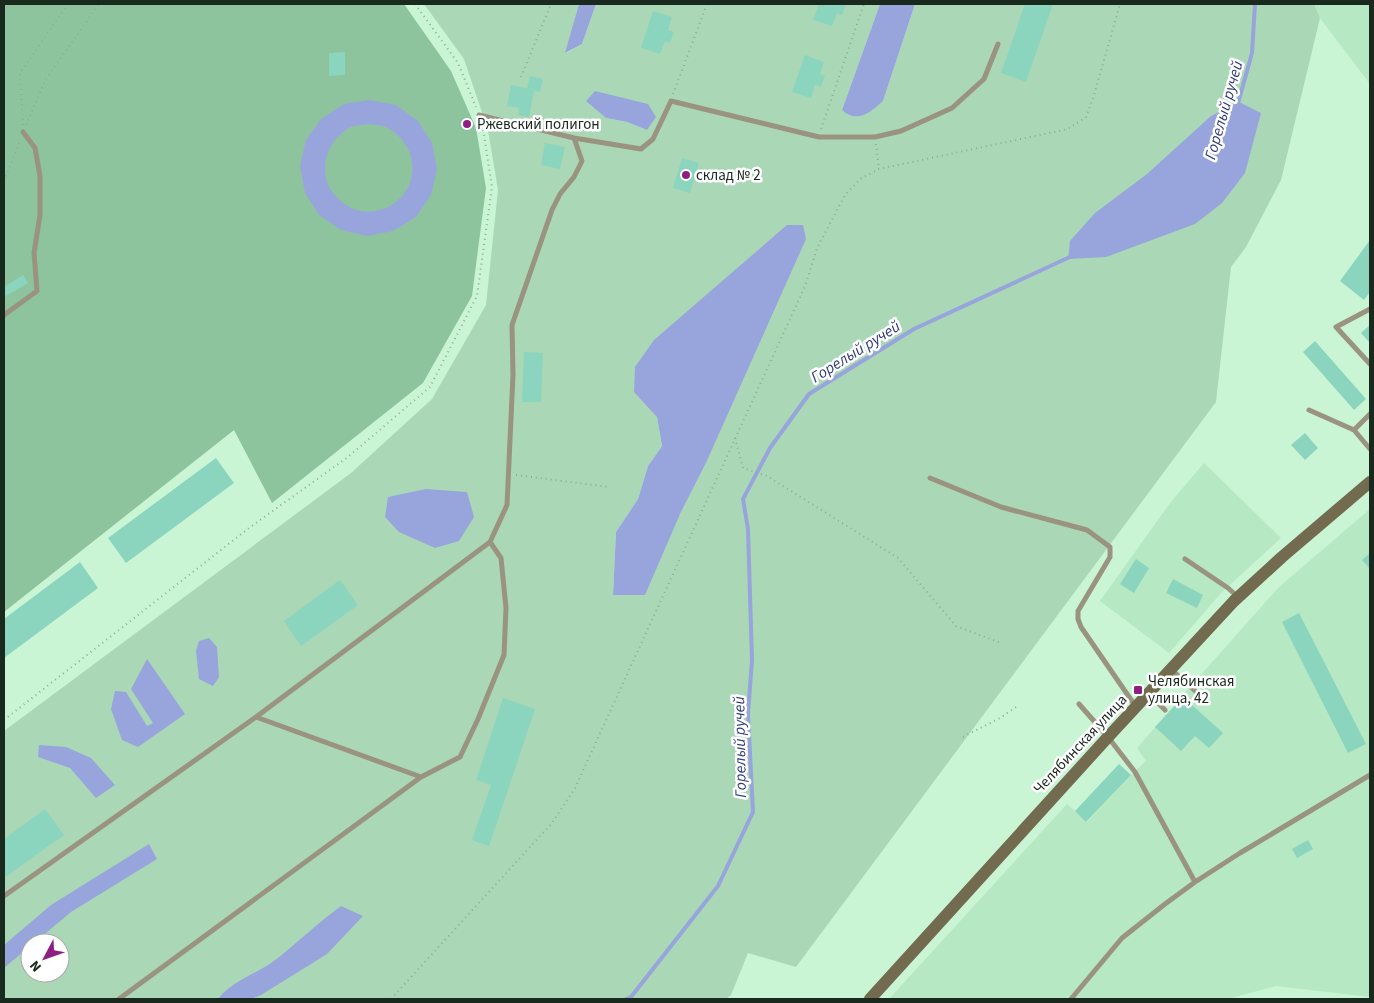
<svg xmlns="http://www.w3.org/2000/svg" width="1374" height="1003" font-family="'Source Sans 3',sans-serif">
	<rect width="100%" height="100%" fill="#c9f5d4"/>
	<path fill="#b6e8c3" d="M 1314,4 L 1370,4 L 1370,84 L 1320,18 Z
		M 1204,463 L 1281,538 L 1221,593 L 1169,653 L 1100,601 L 1170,503 Z
		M 1370,509 L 1370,997 L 1276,986 L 1228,999 L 889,999 L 1067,804 L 1087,822 L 1131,775 L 1146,761 L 1137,748 L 1190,687 L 1278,588 Z"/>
	<path fill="#aad7b6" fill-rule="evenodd" d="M 424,4 L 579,4 L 566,53 L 582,44 L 596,4 L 880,4 L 842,110 L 883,101 L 915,4 L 1314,4 L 1320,18 L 1281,180 L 1246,247 L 1231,267 L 1216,402 L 796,967 L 748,953 L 731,995 L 726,999 L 4,999 L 4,731 L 351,473 L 432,399 L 486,305 L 498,190 L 488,130 L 464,59 ZM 595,91 L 647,130 L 627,122 L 606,118 ZM 657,417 L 705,465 L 680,514 L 613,595 L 616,532 L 638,499 L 648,466 L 662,446 ZM 30,943 L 60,943 L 60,973 L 30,973 Z"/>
	<path fill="#8dc49d" d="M 4,4 L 404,4 L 451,71 L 476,128 L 486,188 L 472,296 L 423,383 L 272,503 L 234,430 L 4,612 Z"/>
	<path fill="#97a5dc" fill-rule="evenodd" d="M 579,4 L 596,4 L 582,44 L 565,53 Z
		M 880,4 L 915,4 L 883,101 C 871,112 857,124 842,110 Z
		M 595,91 L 648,104 L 656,117 L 647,130 L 627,122 L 606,118 L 586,101 Z
		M 370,100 L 396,105 L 418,121 L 432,143 L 437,169 L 431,195 L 416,217 L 393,231 L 367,236 L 341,230 L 319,215 L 305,193 L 300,166 L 306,140 L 321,119 L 344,104 ZM 370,124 C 376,125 383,125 388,128 C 426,150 418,203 375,211 C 366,213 355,211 346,205 C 338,199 330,192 327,182 C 321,160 330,138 351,127 C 356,125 364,125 370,124 Z
		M 1239,102 L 1261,113 L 1245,173 L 1222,203 L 1195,224 L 1106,257 L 1068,259 L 1070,241 L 1095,213 L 1147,174 L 1211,116 Z
		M 787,225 L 803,225 L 806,239 L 705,465 L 680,514 L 645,595 L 613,595 L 616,532 L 638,499 L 648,466 L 662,446 L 657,417 L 634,392 L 635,367 L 654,340 Z
		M 426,489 L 467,492 L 474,517 L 459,541 L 435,548 L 399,532 L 385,517 L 388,497 Z
		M 209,638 L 217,647 L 219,677 L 213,686 L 199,679 L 196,651 L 199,641 Z
		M 147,659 L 185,714 L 138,747 L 122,740 L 111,709 L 115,691 L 126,692 L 147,726 L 153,723 L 131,689 Z
		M 39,745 L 66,747 L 91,758 L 115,785 L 96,798 L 70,768 L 38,757 Z
		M 149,844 L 157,859 L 71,912 L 34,943 L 30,943 L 30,946 L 4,968 L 4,945 L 51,905 Z
		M 341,906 L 363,916 L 327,954 L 261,995 L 251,999 L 218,999 C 233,980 259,973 278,958 C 299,941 319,922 341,906 Z"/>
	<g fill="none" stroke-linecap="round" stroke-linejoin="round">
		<path stroke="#97a5dc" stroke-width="4" d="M 1237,107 L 1252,53 L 1255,4
			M 626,999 L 631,997 L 718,886 L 753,812 L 748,714 L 752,660 L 748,529 L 743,499 L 770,448 L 809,394 L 914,329 L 1072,256"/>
	</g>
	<path fill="#8bd5bf" d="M 819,4 L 846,4 L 842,15 L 837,13 L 832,26 L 813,20 Z
		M 1025,4 L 1053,4 L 1026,82 L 1001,73 Z
		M 653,11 L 672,17 L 668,30 L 674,32 L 670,43 L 665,41 L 660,54 L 641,48 Z
		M 345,52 L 345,75 L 329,76 L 329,53 Z
		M 805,55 L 824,62 L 820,74 L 825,76 L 821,87 L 815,85 L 811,98 L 792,92 Z
		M 530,76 L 543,79 L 540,92 L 534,91 L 529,117 L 518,115 L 519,108 L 507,106 L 511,85 L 527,88 Z
		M 545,143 L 565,147 L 560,169 L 541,165 Z
		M 682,158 L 699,163 L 690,193 L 673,188 Z
		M 1370,240 L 1370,292 L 1364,300 L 1340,281 Z
		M 23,275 L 28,283 L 4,297 L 4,287 Z
		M 1370,325 L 1370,343 L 1361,333 Z
		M 1315,341 L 1366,399 L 1354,410 L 1303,352 Z
		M 524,352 L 543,353 L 541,402 L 522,402 Z
		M 1305,433 L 1318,448 L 1305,460 L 1291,445 Z
		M 216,458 L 234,483 L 126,563 L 108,538 Z
		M 1370,553 L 1370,569 L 1362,560 Z
		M 1136,559 L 1149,568 L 1134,593 L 1120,584 Z
		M 80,562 L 98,588 L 4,658 L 4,619 Z
		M 1173,579 L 1203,595 L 1197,608 L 1166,593 Z
		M 340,580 L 358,605 L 301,646 L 284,621 Z
		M 1299,613 L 1366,744 L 1348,753 L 1282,622 Z
		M 1183,697 L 1223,733 L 1209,748 L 1195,736 L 1181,751 L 1155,727 Z
		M 503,698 L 535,709 L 489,846 L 472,840 L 491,785 L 476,780 Z
		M 1119,764 L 1131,775 L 1086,822 L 1075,811 Z
		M 45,809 L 64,835 L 4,878 L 4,839 Z
		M 1308,840 L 1313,849 L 1297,858 L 1292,849 Z"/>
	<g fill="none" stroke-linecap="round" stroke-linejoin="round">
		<path stroke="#8bae94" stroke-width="2" stroke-dasharray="1 4" stroke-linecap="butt" d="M 415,4 L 458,63 L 476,107
			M 521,77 L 551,4
			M 673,94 L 707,4
			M 23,125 L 20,73 L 68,4
			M 26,125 L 46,79 L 99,4
			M 821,129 L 864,4
			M 876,144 L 879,169
			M 4,181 L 20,141
			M 735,438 L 743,468 L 767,476 L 898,558 L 956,626 L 1001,643
			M 516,475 L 609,487
			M 4,720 L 249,528 L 348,457 L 430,387 L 477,296 L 492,187 L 484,135 L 482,124
			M 963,737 L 1000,718 L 1019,705
			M 391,999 L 552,823 L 575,788 L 806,284 L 817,248 L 845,195 L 860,179 L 879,169 L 1068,129 L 1086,117 L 1094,95 L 1120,4"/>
		<path stroke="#999380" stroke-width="5" d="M 574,138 L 641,149 L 653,139 L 671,101 L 819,137 L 875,137 L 901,131 L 952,108 L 984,79 L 998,44
			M 1370,309 L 1336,327 L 1370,364
			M 4,315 L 37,291 L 34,253 L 40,215 L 40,176 L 35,148 L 23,132
			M 1309,410 L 1354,430 L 1370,449
			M 1354,430 L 1370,414
			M 930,478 L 1001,507 L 1087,530 L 1110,547 L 1110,557 L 1078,611 L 1078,619 L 1081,627 L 1136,707
			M 1185,559 L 1228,588 L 1238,597
			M 1171,669 L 1204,699
			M 1149,694 L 1165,710
			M 1079,704 L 1108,737 L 1135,772 L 1195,882
			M 256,717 L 421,777 L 460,757 L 478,719 L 504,655 L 506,608 L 501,558 L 490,542
			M 4,896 L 256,717 L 490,542 L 507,505 L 513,375 L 512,325 L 552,210 L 560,194 L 574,177 L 582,161 L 574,138 L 479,115
			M 119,999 L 421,777
			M 1071,999 L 1122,938 L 1165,904 L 1195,882 L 1240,853 L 1370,775"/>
		<path stroke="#736b4f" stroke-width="12" d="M 870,999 L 1108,737 L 1234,601 L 1282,557 L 1370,482"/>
	</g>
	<g fill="#8e1f82" stroke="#fff" stroke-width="2">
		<circle cx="467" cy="124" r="5"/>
		<circle cx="686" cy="175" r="5"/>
		<rect x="1133" y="685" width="10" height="10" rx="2.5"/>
	</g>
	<g text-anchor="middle" stroke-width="5" stroke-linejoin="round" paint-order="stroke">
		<g font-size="15" fill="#19291e" stroke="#fff" text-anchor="start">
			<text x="477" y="129">Ржевский полигон</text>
			<text x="696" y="180">склад № 2</text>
			<text x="1148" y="686">Челябинская<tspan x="1148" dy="17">улица, 42</tspan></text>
		</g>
		<g font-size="15" fill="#19291e" stroke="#fff">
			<text transform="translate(1080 744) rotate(-47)" y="5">Челябинская улица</text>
		</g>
		<g font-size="16" font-style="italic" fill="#2f3a7b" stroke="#fff">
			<text transform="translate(1223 110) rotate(-74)" y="6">Горелый ручей</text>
			<text transform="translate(855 351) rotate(-32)" y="6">Горелый ручей</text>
			<text transform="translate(739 747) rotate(-91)" y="6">Горелый ручей</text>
		</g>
	</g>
	<rect width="1374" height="1003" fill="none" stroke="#19291e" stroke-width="10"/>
	<g transform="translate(45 958) rotate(229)"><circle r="24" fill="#ffffff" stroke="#a3a9a5"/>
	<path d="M0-4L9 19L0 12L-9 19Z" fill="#8e1f82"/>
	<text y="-8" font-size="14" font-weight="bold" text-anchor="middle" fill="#19291e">N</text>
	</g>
</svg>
